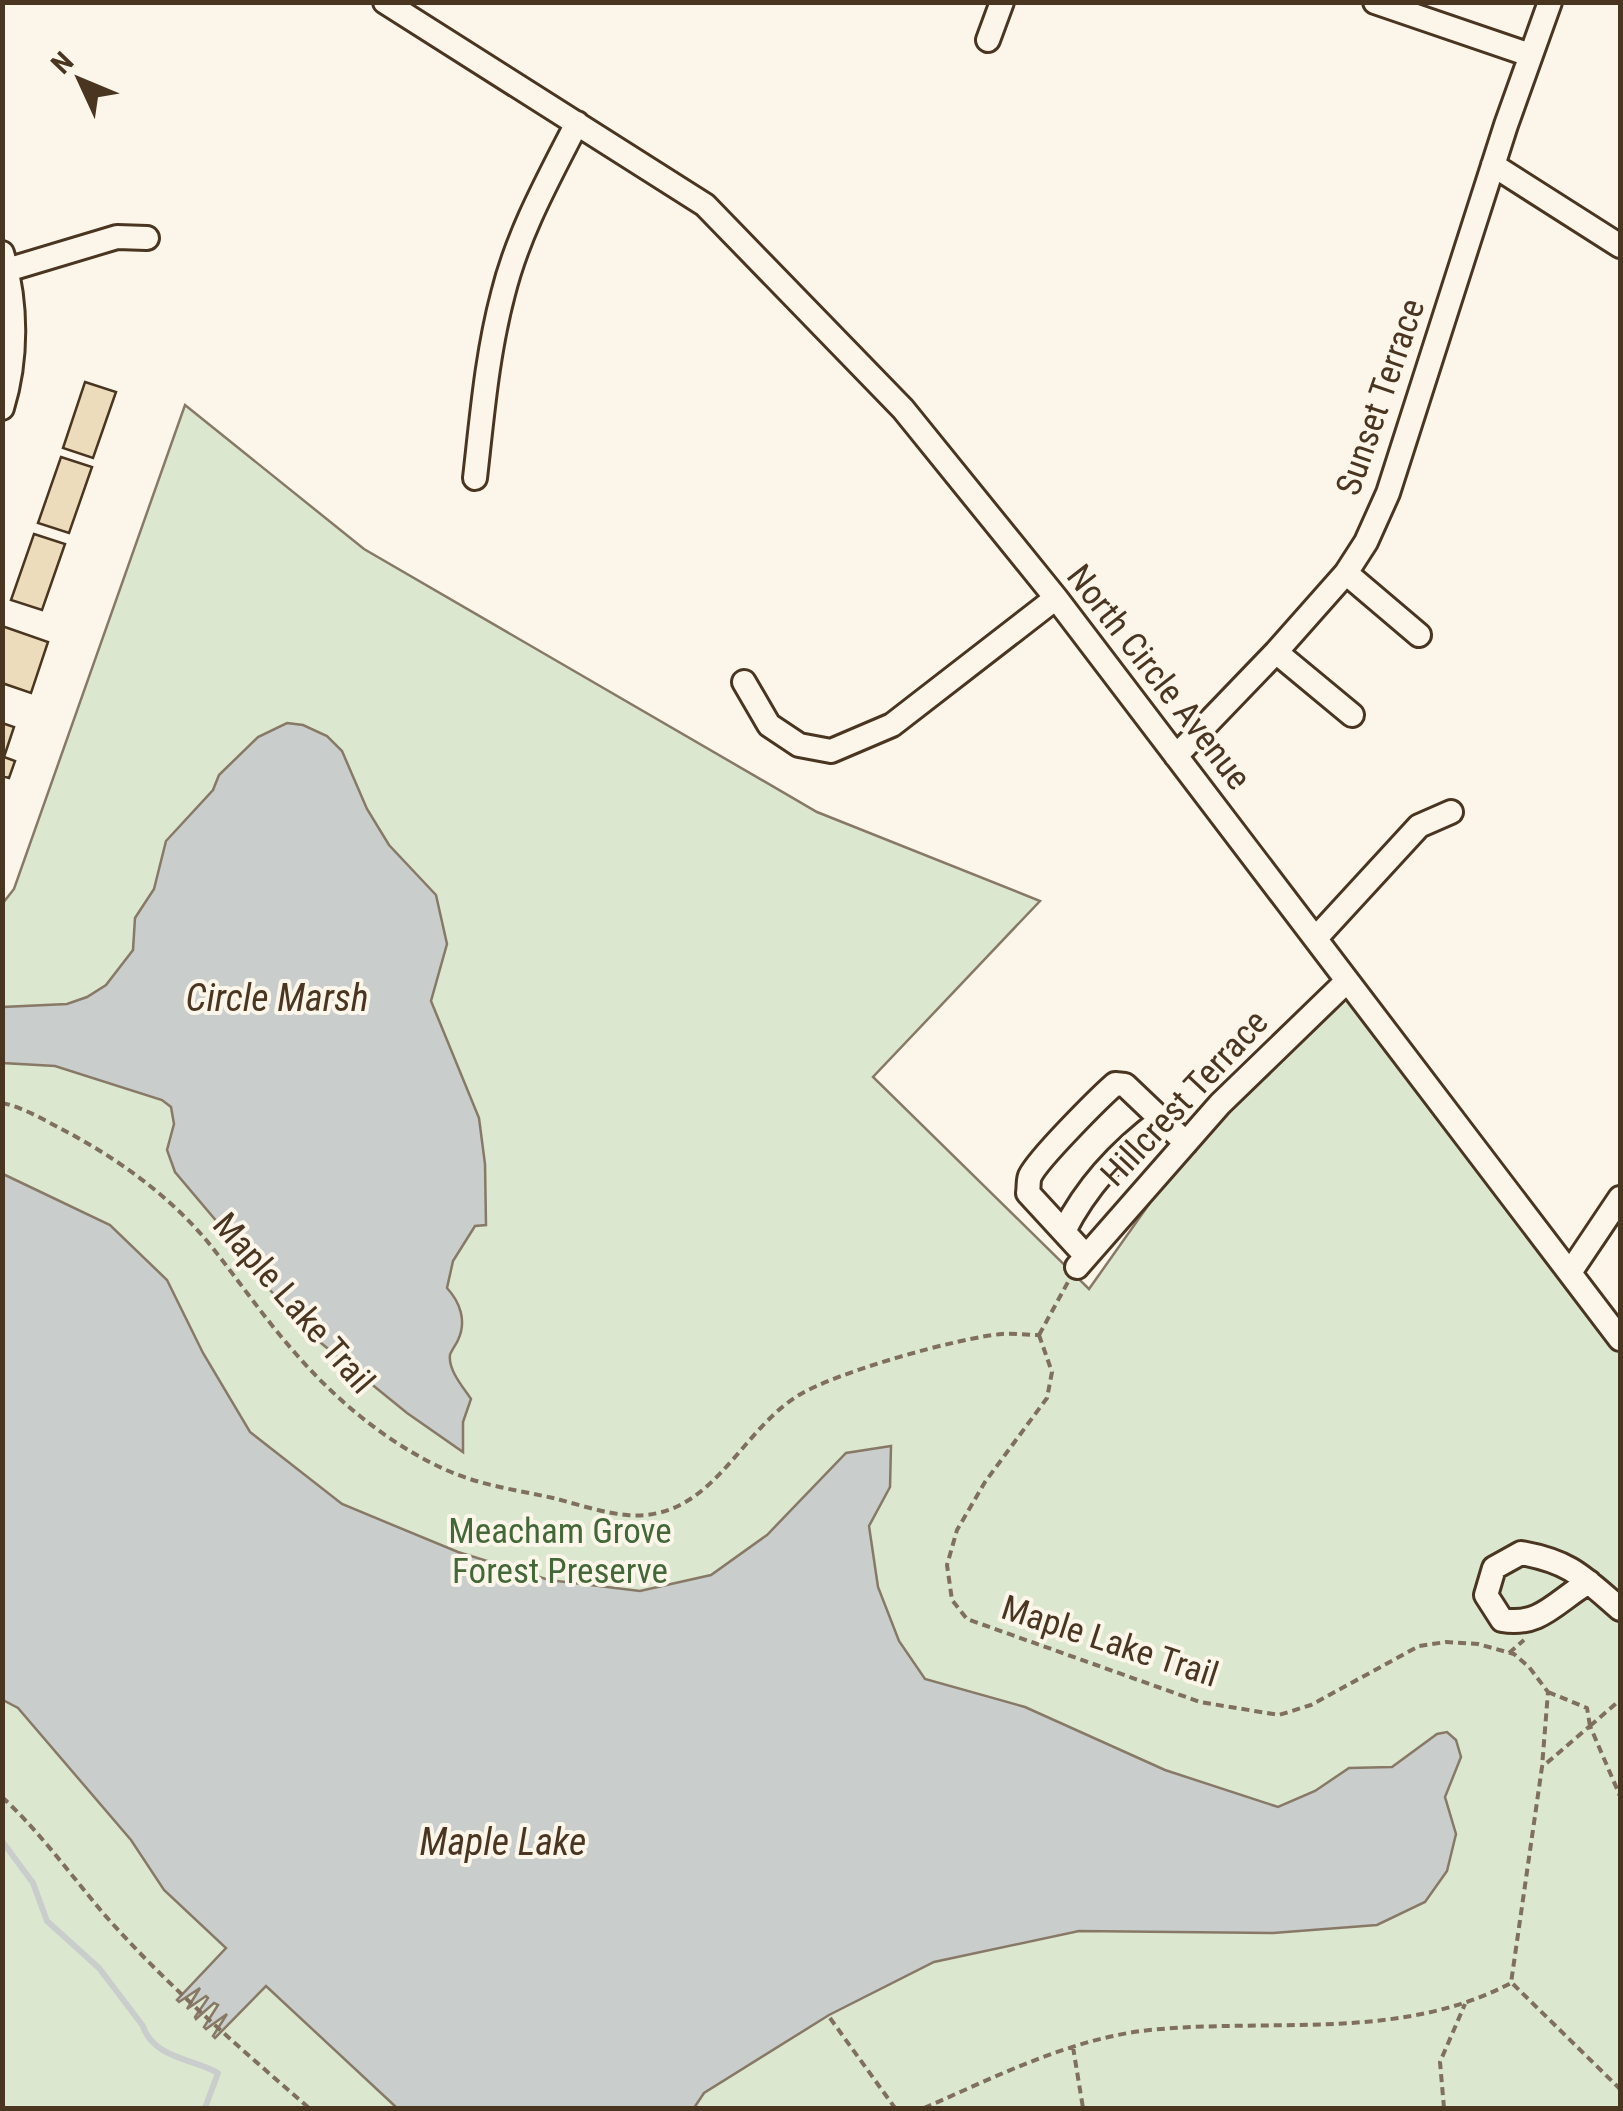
<svg xmlns="http://www.w3.org/2000/svg" width="1623" height="2111" font-family="'Roboto Condensed',sans-serif">
	<rect width="100%" height="100%" fill="#fbf6e9"/>
	<path fill="#dce7d0" stroke="#887966" stroke-width="2.5" d="M 185,405 L 364,549 L 817,812 L 1040,901 L 873,1077 L 1089,1289 L 1220,1104 L 1347,981 L 1620,1341 L 1620,2108 L 3,2108 L 3,903 L 14,889 Z"/>
	<path fill="#c9cecd" stroke="#887966" stroke-width="2.5" d="M 287,723 L 303,725 L 327,736 L 342,751 L 367,809 L 389,845 L 436,895 L 447,944 L 431,1001 L 479,1118 L 485,1164 L 486,1225 L 475,1226 L 453,1261 L 447,1288 C 460,1302 467,1321 458,1340 C 458,1341 450,1353 450,1355 C 448,1370 463,1387 471,1399 L 463,1422 L 463,1452 L 407,1413 L 321,1343 L 239,1258 L 218,1223 L 175,1172 L 167,1150 L 174,1124 L 171,1107 L 162,1100 L 55,1066 L 3,1063 L 3,1007 L 67,1004 L 87,997 L 106,985 L 133,950 L 135,918 L 154,889 L 166,841 L 213,790 L 219,775 L 258,737 Z
		M 3,1174 L 110,1225 L 167,1280 L 203,1353 L 250,1432 L 342,1504 L 458,1552 L 549,1580 L 640,1591 L 711,1575 L 767,1535 L 846,1453 L 891,1446 L 890,1487 L 869,1526 L 878,1587 L 899,1641 L 925,1679 L 1025,1707 L 1165,1770 L 1278,1807 L 1315,1791 L 1349,1768 L 1392,1767 L 1437,1734 L 1447,1732 L 1456,1740 L 1461,1757 L 1445,1797 L 1456,1834 L 1447,1871 L 1425,1902 L 1377,1925 L 1273,1933 L 1079,1931 L 934,1962 L 829,2015 L 704,2093 L 694,2108 L 397,2108 L 266,1986 L 215,2038 L 213,2036 L 227,2014 L 206,2029 L 204,2027 L 218,2005 L 214,2003 L 196,2019 L 195,2017 L 208,1998 L 206,1996 L 187,2009 L 200,1988 L 179,2002 L 177,2000 L 226,1948 L 164,1890 L 131,1840 L 18,1708 L 3,1700 Z"/>
	<g fill="none" stroke-linecap="round" stroke-linejoin="round">
		<path stroke="#c9cecd" stroke-width="6" d="M 2,1841 L 33,1883 L 47,1921 L 99,1968 L 143,2026 C 153,2058 194,2059 218,2073 L 205,2108"/>
	</g>
	<path fill="#ecdcbc" stroke="#4a3520" stroke-width="2.5" d="M 85,382 L 116,392 L 93,458 L 63,448 Z
		M 61,457 L 92,467 L 69,533 L 38,523 Z
		M 34,534 L 65,544 L 42,610 L 11,600 Z
		M 2,626 L 48,642 L 31,693 L 2,683 Z
		M 2,723 L 14,727 L 4,757 L 15,761 L 9,778 L 2,776 Z"/>
	<g fill="none" stroke-linecap="round" stroke-linejoin="round">
		<defs>
			<path id="minor" d="M 385,2 L 705,205 L 903,409 L 1056,598 L 1620,1339
				M 1375,2 L 1530,55
				M 988,40 L 1002,2
				M 1493,165 L 1620,246
				M 2,253 C 17,303 17,359 2,408
				M 7,270 L 117,237 L 147,238
				M 475,478 C 482,417 487,354 503,294 C 518,233 549,178 577,123
				M 1346,573 L 1419,635
				M 1276,652 L 1352,715
				M 744,682 L 769,725 L 799,745 L 831,751 L 892,725 L 1056,598
				M 1176,756 L 1276,652 L 1346,573 L 1366,542 L 1388,493 L 1506,125 L 1550,2
				M 1316,938 L 1419,826 L 1451,812
				M 1064,1231 C 1087,1185 1120,1150 1162,1119
				M 1086,1256 L 1028,1193 C 1029,1187 1028,1181 1030,1176 C 1038,1159 1099,1098 1115,1084 L 1125,1085 L 1186,1143
				M 1077,1267 L 1220,1104 L 1347,981
				M 1571,1271 L 1620,1198
				M 1589,1582 C 1557,1600 1541,1627 1502,1620 L 1486,1595 L 1494,1568 L 1521,1553 C 1571,1562 1583,1577 1620,1609"/>
		</defs>
		<use href="#minor" stroke="#4a3520" stroke-width="28"/>
		<path stroke="#7f6f5c" stroke-width="4" stroke-dasharray="8 5" stroke-linecap="butt" d="M 2,1103 C 26,1108 49,1123 71,1134 C 122,1162 169,1196 207,1241 C 237,1278 264,1318 296,1354 C 336,1400 387,1443 444,1469 C 478,1485 517,1490 553,1498 C 577,1504 603,1513 627,1515 C 712,1522 738,1432 799,1395 C 837,1372 957,1338 1002,1334 C 1014,1333 1027,1335 1039,1335
			M 1039,1335 L 1052,1372 L 1047,1398 L 985,1482 L 957,1530 L 947,1565 L 952,1600 L 967,1619 L 1200,1702 L 1279,1715 L 1311,1705 L 1419,1646 L 1446,1642 L 1478,1644 L 1514,1654 L 1529,1667 L 1548,1692 L 1542,1767
			M 1039,1335 L 1068,1282
			M 1509,1653 L 1524,1640
			M 1548,1692 L 1587,1708 L 1590,1726
			M 1590,1726 L 1620,1700
			M 2,1797 C 40,1832 70,1874 103,1913 C 165,1984 239,2047 309,2108
			M 1513,1984 L 1620,2089
			M 830,2018 L 895,2108
			M 1073,2047 L 1083,2108
			M 924,2108 C 1000,2075 1077,2035 1161,2029 C 1278,2019 1403,2040 1511,1983 L 1542,1767 L 1590,1726 L 1620,1796
			M 1444,2108 L 1440,2062 L 1465,2004"/>
		<use href="#minor" stroke="#fbf6e9" stroke-width="22"/>
	</g>
	<g text-anchor="middle" stroke-width="8" stroke-linejoin="round" paint-order="stroke">
		<g font-size="35" fill="#4a3520" stroke="#fbf6e9">
			<text transform="translate(1380 397) rotate(-71)" y="12">Sunset Terrace</text>
			<text transform="translate(1159 677) rotate(52)" y="12">North Circle Avenue</text>
			<text transform="translate(1184 1098) rotate(-47)" y="12">Hillcrest Terrace</text>
			<text transform="translate(294 1303) rotate(49)" y="12">Maple Lake Trail</text>
			<text transform="translate(1110 1641) rotate(18)" y="12">Maple Lake Trail</text>
		</g>
		<g font-size="35" fill="#436837" stroke="#fbf6e9">
			<text x="560" y="1543">Meacham Grove<tspan x="560" dy="40">Forest Preserve</tspan></text>
		</g>
		<g font-size="38" font-style="italic" fill="#4a3520" stroke="#fbf6e9">
			<text x="277" y="1011">Circle Marsh</text>
			<text x="503" y="1855">Maple Lake</text>
		</g>
	</g>
	<rect width="1623" height="2111" fill="none" stroke="#4a3520" stroke-width="10"/>
	<g transform="translate(80 80) rotate(314)" stroke="#fbf6e9" stroke-width="8" paint-order="stroke">
	<path d="M0-8L18 38L0 25L-18 38Z" fill="#4a3520"/>
	<text y="-15" font-size="28" font-weight="bold" text-anchor="middle" fill="#4a3520">N</text>
	</g>
</svg>
